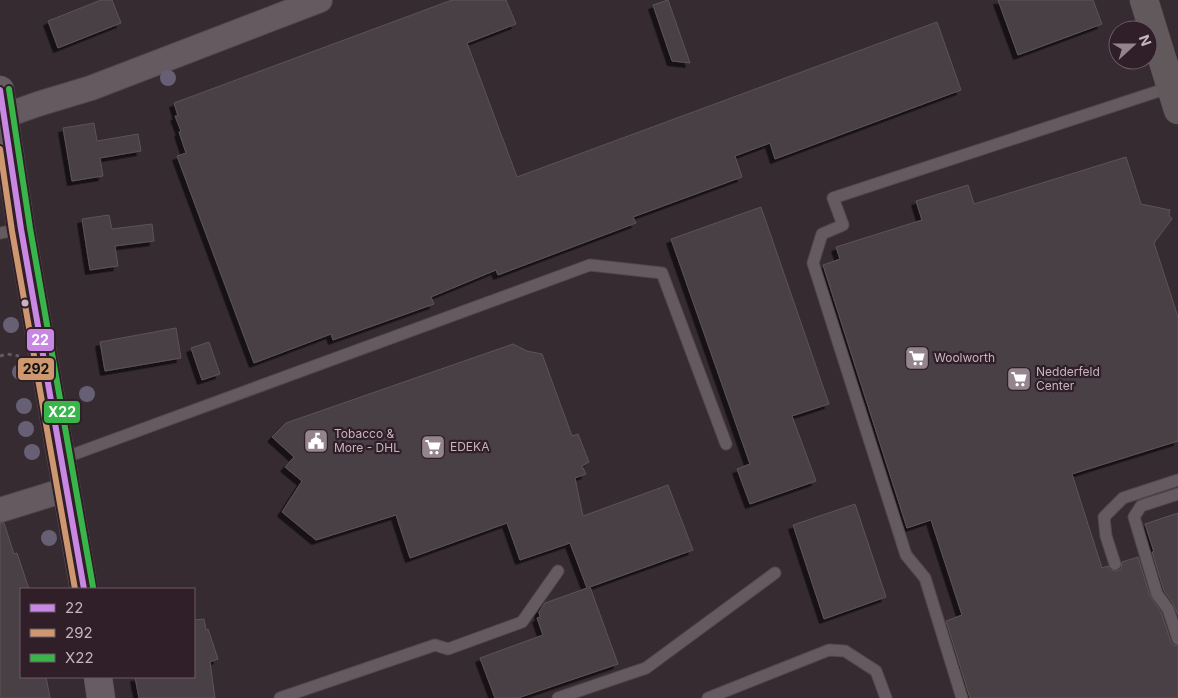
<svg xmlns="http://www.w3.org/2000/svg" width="1178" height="698" font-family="Inter,sans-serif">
	<defs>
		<filter id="shadow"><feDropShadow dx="-4.5" dy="4.5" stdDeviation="0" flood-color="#0009"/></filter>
	</defs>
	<rect width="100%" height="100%" fill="#362b31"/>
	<path fill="#4a4045" stroke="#5d5258" filter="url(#shadow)" d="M 101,0 L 112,0 L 121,23 L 58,48 L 48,21 Z
		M 452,0 L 506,0 L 516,24 L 467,43 L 517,177 L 937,22 L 961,90 L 775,159 L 770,143 L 735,156 L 742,177 L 633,217 L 636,223 L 498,275 L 496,270 L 431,297 L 434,304 L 333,340 L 331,334 L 254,363 L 177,156 L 186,153 L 179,132 L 181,131 L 175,116 L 178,116 L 174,103 Z
		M 668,0 L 690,63 L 672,61 L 653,5 Z
		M 998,0 L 1093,0 L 1102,24 L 1018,55 Z
		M 94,123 L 97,141 L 138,134 L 141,151 L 100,158 L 103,176 L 72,181 L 63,128 Z
		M 1126,157 L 1141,204 L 1170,210 L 1169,215 L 1172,219 L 1154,243 L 1178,317 L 1178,441 L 1072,474 L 1102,568 L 1108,566 L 1110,570 L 1117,571 L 1121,569 L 1122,562 L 1138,557 L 1150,596 L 1161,612 L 1171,642 L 1173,645 L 1178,646 L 1178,698 L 970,698 L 946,621 L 962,615 L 931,520 L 907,528 L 823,265 L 840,259 L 836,247 L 922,220 L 916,201 L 968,185 L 974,204 Z
		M 761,207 L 829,404 L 792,416 L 816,481 L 750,504 L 737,469 L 750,464 L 671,239 Z
		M 109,215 L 112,229 L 152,224 L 154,241 L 115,246 L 118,266 L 90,270 L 82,219 Z
		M 176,328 L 181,358 L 105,371 L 100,342 Z
		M 209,342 L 220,374 L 202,380 L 191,348 Z
		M 513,344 L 527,351 L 542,354 L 572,436 L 578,434 L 589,462 L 582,466 L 586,474 L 575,478 L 583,516 L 668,485 L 693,550 L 590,587 L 618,664 L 518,698 L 495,698 L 480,658 L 543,635 L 537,618 L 540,617 L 539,612 L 545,603 L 587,588 L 570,543 L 520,560 L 507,523 L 410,558 L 396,515 L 316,540 L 282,512 L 302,481 L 285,467 L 294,457 L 272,437 L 286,423 Z
		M 855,504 L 886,597 L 824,619 L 793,525 Z
		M 1178,513 L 1178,615 L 1174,605 L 1164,591 L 1152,552 L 1154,552 L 1145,524 Z
		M 0,523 L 4,523 L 14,554 L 17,553 L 29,589 L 21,589 L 21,677 L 46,677 L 50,698 L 0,698 Z
		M 204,619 L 206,630 L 208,629 L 218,659 L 210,662 L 215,698 L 139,698 L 135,677 L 194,677 L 194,620 Z"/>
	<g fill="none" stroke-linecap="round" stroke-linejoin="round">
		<defs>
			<path id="lane" d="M 0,233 L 21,229
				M 61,459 L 590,265 L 662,273 L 726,444
				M 1178,494 L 1141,506 L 1134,517 L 1157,594 L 1168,609 L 1178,639
				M 1115,564 L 1106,536 L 1104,517 L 1123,498 L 1178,480
				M 280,698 L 435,645 L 448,649 L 522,622 L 558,571
				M 558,698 L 646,668 L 775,573
				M 708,698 L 829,650 L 845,651 L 876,671 L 886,698
				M 962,698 L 925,578 L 906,555 L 813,263 L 822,234 L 843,225 L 833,198 L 1171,87"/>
			<path id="street" d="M 4,116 L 38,104 L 91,88 L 320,0
				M 0,510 L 65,490"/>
			<path id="secondary" d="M 1144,0 L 1178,110"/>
			<path id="primary" d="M 0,90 L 21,229 L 84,589
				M 98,677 L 101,698"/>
		</defs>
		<use href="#lane" stroke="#51484d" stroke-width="13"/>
		<use href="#street" stroke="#51484d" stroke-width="26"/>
		<use href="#secondary" stroke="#51484d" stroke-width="29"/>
		<use href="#primary" stroke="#53484e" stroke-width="29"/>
		<path stroke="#645b60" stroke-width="3" stroke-dasharray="4 4" stroke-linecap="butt" d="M 0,356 L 7,354 L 19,356"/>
		<use href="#lane" stroke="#645a5f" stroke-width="11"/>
		<use href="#street" stroke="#645a5f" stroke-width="24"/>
		<use href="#secondary" stroke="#62595d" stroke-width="28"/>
		<use href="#primary" stroke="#665c61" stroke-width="28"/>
		<defs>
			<path id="bus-1" d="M 0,90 L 21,229 L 84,589"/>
			<path id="bus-2" d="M 0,149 L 12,231 L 75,589"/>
			<path id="bus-3" d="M 9,89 L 30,228 L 93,587"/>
		</defs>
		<use href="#bus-1" stroke="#301e28" stroke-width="10"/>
		<use href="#bus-2" stroke="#301e28" stroke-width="10"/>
		<use href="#bus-3" stroke="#301e28" stroke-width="10"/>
		<use href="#bus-1" stroke="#c787e3" stroke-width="6"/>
		<use href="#bus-2" stroke="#cd976f" stroke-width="6"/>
		<use href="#bus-3" stroke="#39b64a" stroke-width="6"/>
	</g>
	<g fill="#676074">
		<circle cx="168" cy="78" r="8"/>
		<circle cx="11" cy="325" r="8"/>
		<circle cx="20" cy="372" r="8"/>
		<circle cx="87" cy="394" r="8"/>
		<circle cx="24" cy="406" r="8"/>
		<circle cx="26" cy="429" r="8"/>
		<circle cx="32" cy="452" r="8"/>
		<circle cx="49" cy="538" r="8"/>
	</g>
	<defs>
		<symbol id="supermarket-square" viewBox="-11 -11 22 22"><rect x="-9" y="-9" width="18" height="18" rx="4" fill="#94858d" stroke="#301e28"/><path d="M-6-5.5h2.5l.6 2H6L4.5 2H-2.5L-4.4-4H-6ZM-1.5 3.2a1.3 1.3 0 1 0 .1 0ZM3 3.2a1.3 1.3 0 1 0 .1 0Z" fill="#fff"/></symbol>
		<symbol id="civic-square" viewBox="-11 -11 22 22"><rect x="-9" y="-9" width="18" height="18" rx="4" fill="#94858d" stroke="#301e28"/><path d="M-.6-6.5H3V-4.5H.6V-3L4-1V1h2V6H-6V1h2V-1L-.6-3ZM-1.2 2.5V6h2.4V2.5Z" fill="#fff"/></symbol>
	</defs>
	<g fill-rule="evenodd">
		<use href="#supermarket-square" x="903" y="344" width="28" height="28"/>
		<use href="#supermarket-square" x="1005" y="365" width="28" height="28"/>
		<use href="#civic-square" x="302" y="427" width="28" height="28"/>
		<use href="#supermarket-square" x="419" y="433" width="28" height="28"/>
	</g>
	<circle fill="#c7b5be" stroke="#301e28" stroke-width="2" cx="25" cy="303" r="4.5"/>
	<g text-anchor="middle" stroke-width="4.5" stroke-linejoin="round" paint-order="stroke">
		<g font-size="12" fill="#c7b5be" stroke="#301e28" text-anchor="start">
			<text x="934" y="362">Woolworth</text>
			<text x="1036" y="376">Nedderfeld<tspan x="1036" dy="14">Center</tspan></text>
			<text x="334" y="438">Tobacco &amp;<tspan x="334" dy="14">More - DHL</tspan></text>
			<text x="450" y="451">EDEKA</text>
		</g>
	</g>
	<g stroke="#301e28" stroke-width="2">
		<rect x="26" y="328" width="29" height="24" rx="5" fill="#c787e3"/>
		<rect x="17" y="357" width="38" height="24" rx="5" fill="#cd976f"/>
		<rect x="43" y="400" width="38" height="24" rx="5" fill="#39b64a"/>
	</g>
	<g font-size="14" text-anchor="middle" font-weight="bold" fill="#fff">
		<text x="40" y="345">22</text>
		<text x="62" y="417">X22</text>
	</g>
	<g font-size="14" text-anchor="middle" font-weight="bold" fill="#111">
		<text x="36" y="374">292</text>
	</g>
	<rect x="20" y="588" width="175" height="90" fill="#301e28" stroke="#6c5a64"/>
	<rect x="30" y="604" width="25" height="8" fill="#c787e3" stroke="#6c5a64"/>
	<text x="65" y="613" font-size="15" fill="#c7b5be">22</text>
	<rect x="30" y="629" width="25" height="8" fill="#cd976f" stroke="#6c5a64"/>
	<text x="65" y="638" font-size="15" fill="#c7b5be">292</text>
	<rect x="30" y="654" width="25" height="8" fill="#39b64a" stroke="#6c5a64"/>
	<text x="65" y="663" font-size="15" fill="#c7b5be">X22</text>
	<g transform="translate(1133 45) rotate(69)"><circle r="24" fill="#301e28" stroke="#6c5a64"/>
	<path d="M0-4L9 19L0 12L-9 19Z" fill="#94858d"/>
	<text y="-8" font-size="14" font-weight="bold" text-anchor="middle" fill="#c7b5be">N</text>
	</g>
</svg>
